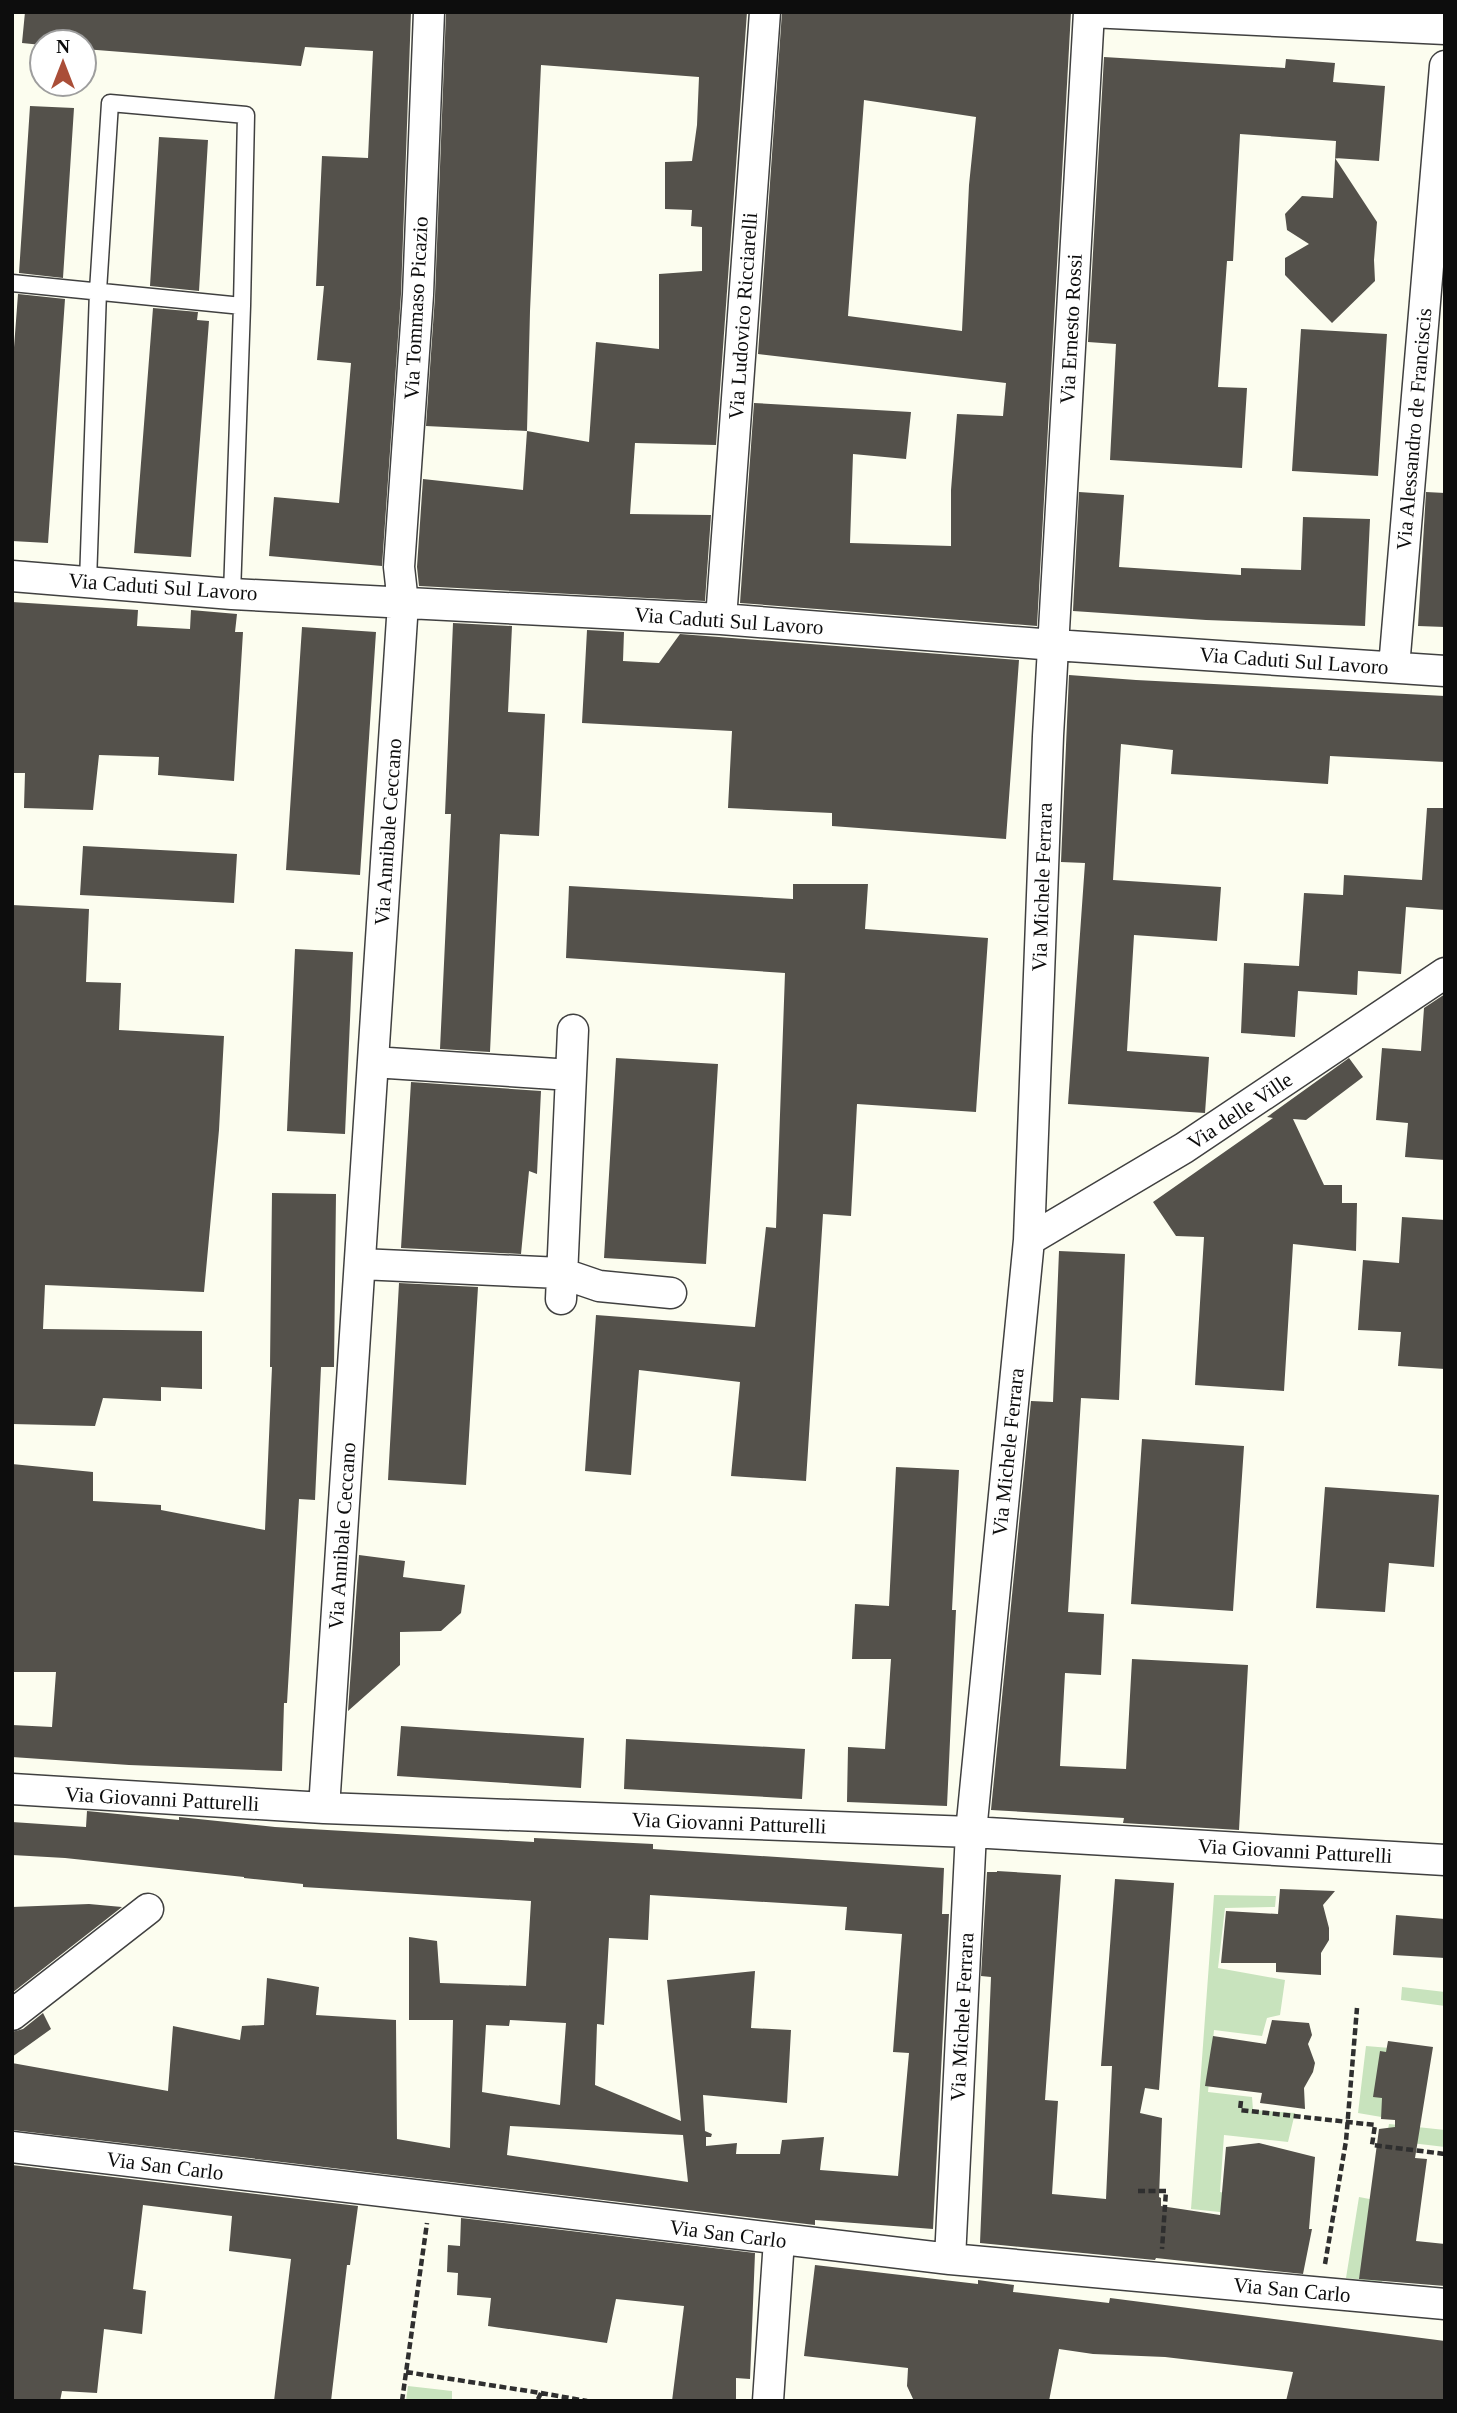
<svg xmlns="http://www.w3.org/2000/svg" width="1457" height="2413" font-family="Georgia,serif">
	<rect width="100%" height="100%" fill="#fcfdef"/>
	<path fill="#c8e3bd" d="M 1214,1895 L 1276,1896 L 1275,1907 L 1225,1908 L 1218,1968 L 1285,1980 L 1280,2015 L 1267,2018 L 1262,2036 L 1214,2030 L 1208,2092 L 1252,2097 L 1253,2110 L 1295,2113 L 1288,2142 L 1224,2135 L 1220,2192 L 1259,2199 L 1258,2216 L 1191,2209 Z
		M 1402,1987 L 1445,1992 L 1445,2006 L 1401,2000 Z
		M 1366,2046 L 1402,2049 L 1393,2119 L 1358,2113 Z
		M 1389,2124 L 1445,2130 L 1445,2147 L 1386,2140 Z
		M 1359,2197 L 1391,2203 L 1382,2282 L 1346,2278 Z
		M 408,2386 L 452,2391 L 452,2401 L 406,2401 Z"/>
	<path fill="#54514b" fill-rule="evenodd" d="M 25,12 L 411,12 L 401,294 L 382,566 L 269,556 L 274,497 L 339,503 L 351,363 L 317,360 L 324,286 L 316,286 L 322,156 L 368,158 L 373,51 L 305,47 L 301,66 L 84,49 L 84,42 L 42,42 L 42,45 L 22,43 Z
		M 446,12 L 747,12 L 716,445 L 635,443 L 630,514 L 711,515 L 705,601 L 419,586 L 417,567 L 423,479 L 523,490 L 527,431 L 426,426 L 435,296 ZM 541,65 L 699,77 L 697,125 L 692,161 L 665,162 L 665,209 L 692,210 L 691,226 L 702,227 L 702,271 L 659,274 L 659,349 L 596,342 L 589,442 L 527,431 L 530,311 Z
		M 782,12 L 1071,12 L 1037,626 L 740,603 L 754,403 L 911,412 L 906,459 L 853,454 L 850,543 L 951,546 L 951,490 L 957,414 L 1003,416 L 1006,383 L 758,354 ZM 864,100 L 976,117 L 969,185 L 962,331 L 848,316 Z
		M 1104,57 L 1285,68 L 1286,59 L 1335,63 L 1333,82 L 1385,86 L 1379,161 L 1335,158 L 1377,222 L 1374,260 L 1375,281 L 1332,323 L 1285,275 L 1285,258 L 1309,244 L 1287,230 L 1285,214 L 1302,196 L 1333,198 L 1336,141 L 1240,134 L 1233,261 L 1227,261 L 1218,387 L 1247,388 L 1242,468 L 1110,460 L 1116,344 L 1088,342 Z
		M 30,106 L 74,108 L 63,278 L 19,273 Z
		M 159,137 L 208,140 L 199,291 L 150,286 Z
		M 18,294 L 65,299 L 48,543 L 12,541 L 12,374 Z
		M 153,308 L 198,312 L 197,320 L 209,321 L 191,557 L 134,553 Z
		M 1301,329 L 1387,334 L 1378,476 L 1292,471 Z
		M 1079,492 L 1124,495 L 1119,567 L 1241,575 L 1241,568 L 1301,570 L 1303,517 L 1370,519 L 1365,626 L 1206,620 L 1073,611 Z
		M 1426,492 L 1445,493 L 1445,627 L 1418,626 Z
		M 12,602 L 138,610 L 137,626 L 190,629 L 191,610 L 237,614 L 235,632 L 243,632 L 234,781 L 158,775 L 159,757 L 99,755 L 93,810 L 24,808 L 25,773 L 12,773 Z
		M 453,623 L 512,626 L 508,712 L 545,714 L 539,836 L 500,834 L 490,1052 L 440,1049 L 451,814 L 445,814 Z
		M 302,627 L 376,632 L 360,875 L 286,870 Z
		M 587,630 L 624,632 L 623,661 L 659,663 L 680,634 L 1019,660 L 1006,839 L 832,826 L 832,813 L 728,808 L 732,731 L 582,723 Z
		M 1069,675 L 1136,680 L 1445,696 L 1445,762 L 1330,756 L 1328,784 L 1171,774 L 1173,750 L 1121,744 L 1113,880 L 1221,887 L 1217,941 L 1134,935 L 1127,1051 L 1209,1057 L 1205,1113 L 1068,1104 L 1085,863 L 1061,862 Z
		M 1427,808 L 1445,808 L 1445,910 L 1406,907 L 1401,974 L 1358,971 L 1357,995 L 1298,991 L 1295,1037 L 1241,1033 L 1244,963 L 1299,966 L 1304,893 L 1343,895 L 1344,875 L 1422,880 Z
		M 83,846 L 237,854 L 234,903 L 80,895 Z
		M 793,884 L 868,884 L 865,929 L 988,938 L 976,1112 L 857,1104 L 851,1216 L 823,1214 L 806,1481 L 731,1476 L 740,1382 L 639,1370 L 631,1475 L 585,1471 L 596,1315 L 755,1327 L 766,1227 L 776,1228 L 785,973 L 566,958 L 569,886 L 793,899 Z
		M 12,905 L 89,909 L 86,982 L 121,983 L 119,1030 L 224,1036 L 219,1130 L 204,1292 L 45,1285 L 43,1329 L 202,1331 L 202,1389 L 161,1387 L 161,1401 L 103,1398 L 95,1426 L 12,1424 Z
		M 295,949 L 353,952 L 345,1134 L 287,1131 Z
		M 1445,994 L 1445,1160 L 1405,1157 L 1408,1123 L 1376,1120 L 1382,1048 L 1421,1051 L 1424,1008 Z
		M 616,1058 L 718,1064 L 706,1264 L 604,1258 Z
		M 1349,1058 L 1363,1077 L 1306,1120 L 1293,1119 L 1324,1185 L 1342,1185 L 1342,1203 L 1357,1203 L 1356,1251 L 1293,1244 L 1284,1391 L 1195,1385 L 1204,1237 L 1176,1236 L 1153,1202 L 1273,1118 L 1267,1117 Z
		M 411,1082 L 541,1091 L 537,1174 L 529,1171 L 521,1254 L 401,1248 Z
		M 272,1193 L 336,1194 L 334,1367 L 321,1367 L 315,1500 L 299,1499 L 287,1703 L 284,1703 L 282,1771 L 129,1765 L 12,1757 L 12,1725 L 52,1727 L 56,1672 L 12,1672 L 12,1464 L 93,1472 L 93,1501 L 161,1505 L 161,1510 L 265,1530 L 272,1367 L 270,1367 Z
		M 1402,1217 L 1445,1220 L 1445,1369 L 1398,1366 L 1401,1332 L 1358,1330 L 1363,1260 L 1399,1263 Z
		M 1059,1251 L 1125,1254 L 1119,1400 L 1081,1398 L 1068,1612 L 1104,1614 L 1101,1675 L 1065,1673 L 1060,1766 L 1126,1769 L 1132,1659 L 1248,1665 L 1239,1830 L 1123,1823 L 1124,1818 L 991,1810 L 1031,1401 L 1053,1402 Z
		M 399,1283 L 478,1287 L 466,1485 L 388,1480 Z
		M 1142,1439 L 1244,1446 L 1233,1611 L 1131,1604 Z
		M 896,1467 L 959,1470 L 952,1610 L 956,1610 L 947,1806 L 847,1802 L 848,1747 L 885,1749 L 891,1659 L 852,1659 L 855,1604 L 889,1606 Z
		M 1325,1487 L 1439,1495 L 1434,1567 L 1389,1563 L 1385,1612 L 1316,1608 Z
		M 359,1555 L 405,1561 L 403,1577 L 465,1585 L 461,1613 L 441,1631 L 400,1632 L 400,1665 L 348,1711 Z
		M 401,1726 L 584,1738 L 581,1788 L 397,1776 Z
		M 626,1739 L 805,1749 L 802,1799 L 624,1789 Z
		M 87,1811 L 179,1820 L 179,1817 L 275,1827 L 534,1842 L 534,1838 L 653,1844 L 653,1849 L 944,1868 L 942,1914 L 949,1914 L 933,2229 L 815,2220 L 815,2225 L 12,2130 L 12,2063 L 168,2091 L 173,2026 L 240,2040 L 242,2026 L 264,2025 L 267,1978 L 319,1987 L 316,2015 L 396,2020 L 397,2139 L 450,2148 L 453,2020 L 409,2020 L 409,1937 L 437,1941 L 440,1983 L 526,1986 L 531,1901 L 303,1887 L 303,1884 L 244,1878 L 244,1877 L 65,1858 L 12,1855 L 12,1822 L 86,1827 ZM 650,1895 L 847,1907 L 845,1930 L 902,1934 L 893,2052 L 909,2053 L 898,2176 L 820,2170 L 824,2137 L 782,2140 L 780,2154 L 736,2154 L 737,2143 L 706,2146 L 706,2137 L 711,2137 L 712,2134 L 705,2131 L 703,2095 L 787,2103 L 791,2030 L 751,2028 L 755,1971 L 667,1980 L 681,2121 L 595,2085 L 597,2024 L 604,2025 L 609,1938 L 648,1940 ZM 510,2020 L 566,2023 L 560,2105 L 482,2092 L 486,2025 L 509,2026 ZM 510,2126 L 683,2135 L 688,2182 L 507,2155 Z
		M 997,1871 L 1061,1875 L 1045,2100 L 1058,2101 L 1052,2194 L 1106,2199 L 1112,2066 L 1101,2066 L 1115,1879 L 1174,1883 L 1159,2090 L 1145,2088 L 1140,2113 L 1162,2118 L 1159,2197 L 1161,2198 L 1161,2206 L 1220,2215 L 1226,2147 L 1259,2143 L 1315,2157 L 1309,2229 L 1312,2229 L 1303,2274 L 1156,2258 L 1155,2260 L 980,2243 L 991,1977 L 981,1976 L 987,1872 L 997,1872 Z
		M 1280,1889 L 1335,1891 L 1323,1905 L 1329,1928 L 1329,1940 L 1321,1953 L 1321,1975 L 1276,1972 L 1276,1963 L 1221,1963 L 1226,1911 L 1278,1914 Z
		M 89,1904 L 122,1907 L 12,1993 L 12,1907 Z
		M 1396,1915 L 1445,1919 L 1445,1958 L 1393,1955 Z
		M 43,2013 L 51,2029 L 12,2057 L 12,2032 L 23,2029 Z
		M 1272,2020 L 1309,2023 L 1312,2035 L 1308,2044 L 1315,2063 L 1313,2072 L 1304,2088 L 1305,2109 L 1260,2103 L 1262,2093 L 1205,2086 L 1213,2036 L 1266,2044 Z
		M 1388,2041 L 1433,2047 L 1415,2158 L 1427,2159 L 1416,2241 L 1445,2244 L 1445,2286 L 1359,2279 L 1379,2129 L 1395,2127 L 1395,2120 L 1381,2119 L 1382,2098 L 1373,2097 L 1380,2051 L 1386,2052 Z
		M 12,2165 L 358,2206 L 350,2265 L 347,2265 L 331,2401 L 274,2401 L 291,2259 L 229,2251 L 232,2216 L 143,2205 L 133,2289 L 146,2291 L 142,2334 L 104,2329 L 97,2393 L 62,2391 L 60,2401 L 12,2401 Z
		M 461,2218 L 755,2253 L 750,2379 L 736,2378 L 736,2401 L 672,2401 L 684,2306 L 616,2299 L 607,2343 L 488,2326 L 491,2298 L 457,2295 L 458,2273 L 447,2272 L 448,2245 L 460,2246 Z
		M 815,2265 L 978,2284 L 978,2280 L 1014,2285 L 1013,2292 L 1109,2303 L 1110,2298 L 1445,2341 L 1445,2401 L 1286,2401 L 1293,2372 L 1165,2357 L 1093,2354 L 1059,2349 L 1049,2401 L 914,2401 L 907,2386 L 908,2368 L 804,2356 Z"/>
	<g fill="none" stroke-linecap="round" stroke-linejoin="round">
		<defs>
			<path id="lane" d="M 12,283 L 242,306 L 246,115 L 110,103 L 98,291 L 88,582
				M 232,594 L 242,306"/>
			<path id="street" d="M 1090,12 L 1445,29
				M 12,576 L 232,594 L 721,619 L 1054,645 L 1445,671
				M 721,619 L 765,12
				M 1394,667 L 1445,66
				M 373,1062 L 571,1075 L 561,1299
				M 571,1075 L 573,1030
				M 1029,1240 L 1184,1148 L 1445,973
				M 360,1264 L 561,1273 L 599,1286 L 671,1293
				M 12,1789 L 324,1808 L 971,1832 L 1445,1860
				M 324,1808 L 403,603 L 399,567 L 418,295 L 429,12
				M 12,2015 L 148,1909
				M 12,2147 L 950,2259 L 1445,2304
				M 950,2259 L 971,1832 L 1029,1240 L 1048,736 L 1089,12
				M 768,2401 L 779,2240"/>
		</defs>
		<use href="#lane" stroke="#404040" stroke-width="19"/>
		<use href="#street" stroke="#404040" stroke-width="33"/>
		<path stroke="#2f2f2f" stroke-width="4.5" stroke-dasharray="7 3.5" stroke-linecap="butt" d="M 1241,2101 L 1240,2110 L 1375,2125 L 1372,2145 L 1445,2154
			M 1138,2191 L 1166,2191 L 1162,2249
			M 1325,2264 L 1346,2141 L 1357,2008
			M 406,2372 L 541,2393 L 537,2401
			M 541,2393 L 587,2401
			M 402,2401 L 427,2223"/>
		<use href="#lane" stroke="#fff" stroke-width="16"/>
		<use href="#street" stroke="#fff" stroke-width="30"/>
	</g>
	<g text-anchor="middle" stroke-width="7" stroke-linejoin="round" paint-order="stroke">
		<g font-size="21" fill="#0d0d0d" stroke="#fff">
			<text transform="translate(416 308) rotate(-87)" y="7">Via Tommaso Picazio</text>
			<text transform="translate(743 316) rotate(-86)" y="7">Via Ludovico Ricciarelli</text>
			<text transform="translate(1071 329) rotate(-87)" y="7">Via Ernesto Rossi</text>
			<text transform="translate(1414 429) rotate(-85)" y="7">Via Alessandro de Franciscis</text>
			<text transform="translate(163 587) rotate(4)" y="7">Via Caduti Sul Lavoro</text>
			<text transform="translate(729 621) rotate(4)" y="7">Via Caduti Sul Lavoro</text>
			<text transform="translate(1294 661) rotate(4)" y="7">Via Caduti Sul Lavoro</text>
			<text transform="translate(388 832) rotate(-86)" y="7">Via Annibale Ceccano</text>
			<text transform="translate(1042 887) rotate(-88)" y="7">Via Michele Ferrara</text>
			<text transform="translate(1240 1111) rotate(-34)" y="7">Via delle Ville</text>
			<text transform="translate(1008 1452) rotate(-84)" y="7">Via Michele Ferrara</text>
			<text transform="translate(342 1536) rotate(-86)" y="7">Via Annibale Ceccano</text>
			<text transform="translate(162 1799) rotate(3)" y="7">Via Giovanni Patturelli</text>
			<text transform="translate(729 1823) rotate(2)" y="7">Via Giovanni Patturelli</text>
			<text transform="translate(1295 1851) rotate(3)" y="7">Via Giovanni Patturelli</text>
			<text transform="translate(962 2017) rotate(-87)" y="7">Via Michele Ferrara</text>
			<text transform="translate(165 2166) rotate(7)" y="7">Via San Carlo</text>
			<text transform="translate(728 2234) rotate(7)" y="7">Via San Carlo</text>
			<text transform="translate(1292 2290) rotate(5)" y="7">Via San Carlo</text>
		</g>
	</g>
	<rect width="1457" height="2413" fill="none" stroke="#0d0d0d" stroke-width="28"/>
	<g transform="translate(63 63)"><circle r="33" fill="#ffffff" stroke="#9e9e9e" stroke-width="2"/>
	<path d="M0-5L12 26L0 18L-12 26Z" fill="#aa4e38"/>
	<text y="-10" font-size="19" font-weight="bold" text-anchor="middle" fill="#0d0d0d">N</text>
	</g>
</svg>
